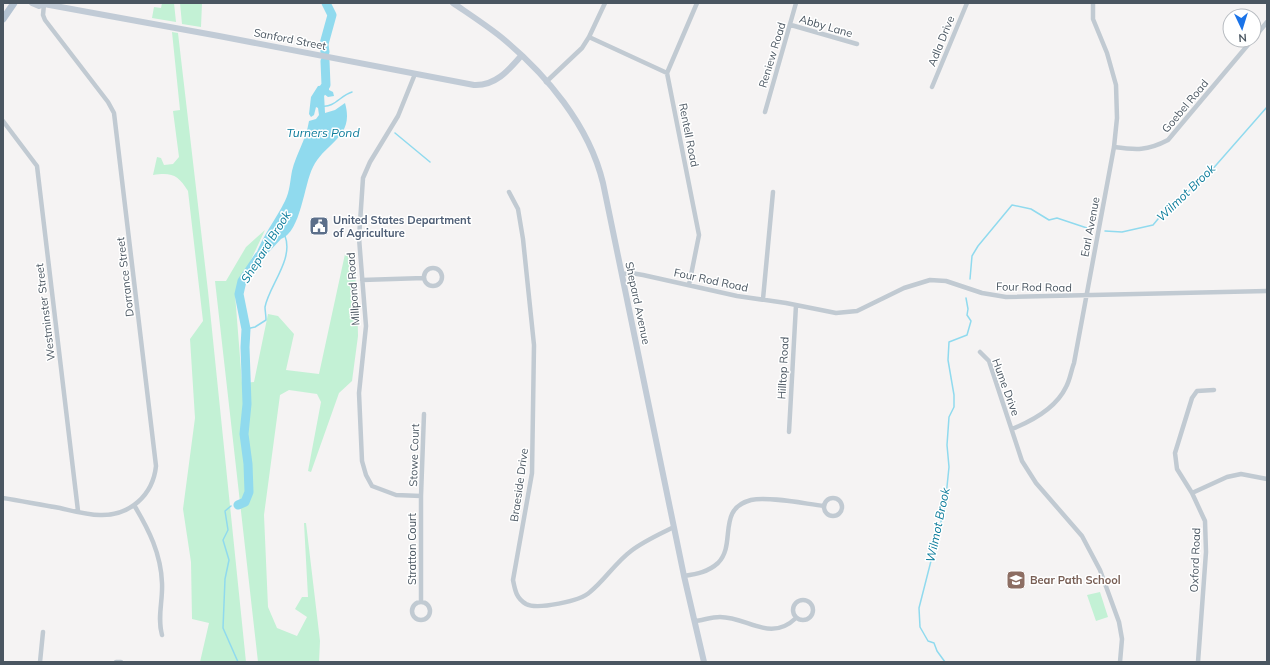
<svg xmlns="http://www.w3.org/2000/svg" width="1270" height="665" font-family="Mulish,sans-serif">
	<rect width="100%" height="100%" fill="#f5f3f3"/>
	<path fill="#c3f1d5" d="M 162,3 L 174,3 L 176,22 L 152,18 L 154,7 L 161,8 Z
		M 180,3 L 202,3 L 201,27 L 182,24 Z
		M 172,32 L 178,33 L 208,291 L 246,662 L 200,662 L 209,623 L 192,619 L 191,562 L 183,509 L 195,418 L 190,339 L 203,321 L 188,191 C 178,175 172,172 153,175 L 157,157 L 161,158 L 164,165 L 173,164 L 179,157 L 173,111 L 180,110 Z
		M 265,230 L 235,294 L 242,383 L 254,382 L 268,314 L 278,316 L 294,334 L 286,370 L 319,374 L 345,254 L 352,255 L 357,291 L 358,336 L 352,381 L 339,393 L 311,472 L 308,471 L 321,402 L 317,394 L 289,390 L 280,395 L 264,515 L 268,607 L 277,628 L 297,636 L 307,617 L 295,609 L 302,597 L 308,597 L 304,523 L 306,523 L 320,641 L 319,662 L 258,662 L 215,281 L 226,281 L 246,247 Z
		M 1100,592 L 1108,617 L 1096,621 L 1087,595 Z"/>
	<path fill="#90daee" d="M 329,85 L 329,90 L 333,92 L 334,96 L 328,97 L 324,94 L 325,113 L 335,110 L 345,103 C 355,138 325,142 313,167 C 304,184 301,232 281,239 L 265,256 L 253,264 C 259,240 274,223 285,201 C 290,191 290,181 292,171 C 296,154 306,140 309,121 L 316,119 L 319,115 L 318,108 L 316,107 L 314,115 L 311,117 L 309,114 L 311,97 L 318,86 Z"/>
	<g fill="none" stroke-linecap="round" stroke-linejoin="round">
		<path stroke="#90daee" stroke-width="1.5" d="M 322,106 C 334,108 341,95 352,92
			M 395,133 L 430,162
			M 1105,231 L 1122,232 L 1153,225 L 1168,207 L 1203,180 L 1267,107
			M 970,279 L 972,256 L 978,246 L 1012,205 L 1031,209 L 1049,220 L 1057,218 L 1090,229
			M 246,329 L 255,327 L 266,320 C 266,315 265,311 265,307 C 269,286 294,259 285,236
			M 231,506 L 225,511 L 228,530 L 223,540 L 229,560 L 225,579 L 223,628 L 238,662
			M 945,662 L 937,651 L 934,643 L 928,641 L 920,627 L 919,608 L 945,506 L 949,467 L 947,445 L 949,417 L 954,407 L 954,395 L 948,360 L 949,342 L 967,335 L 971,321 L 967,315 L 968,309 L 966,298"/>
		<path stroke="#90daee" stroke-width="9" d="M 325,52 L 324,44 L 332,15 L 326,3
			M 320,94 L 326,85 L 325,61
			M 238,505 L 245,502 L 249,492 L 248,464 L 244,434 L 247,404 L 245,347 L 246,329 L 239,294 L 242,281 L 259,256"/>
		<path stroke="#c1cad2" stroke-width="4.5" d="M 791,25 L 857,44
			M 589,37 L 667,73 L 699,235 L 689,285
			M 1254,38 L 1267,22
			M 667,73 L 697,3
			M 415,74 L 398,116 L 370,162 L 363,178 L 359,238 L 366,326 L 359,393 L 362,461 L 366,475 L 372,486 L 396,495 L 421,496
			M 546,82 L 582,48 L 589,37 L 605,3
			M 932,87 L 967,3
			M 765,112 L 796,3
			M 3,121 L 37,166 L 78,511
			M 1114,147 C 1136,150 1147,151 1168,140 L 1252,40
			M 509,192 L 518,209 L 523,239 L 534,345 L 532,473 L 513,580 C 515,590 516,598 526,604 C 537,610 581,601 590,592 C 605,580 615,563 631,551 C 644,541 660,534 674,527
			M424 277a9 9 0 1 1 18 0a9 9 0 1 1-18 0Z
			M 622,274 L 631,273 L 643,275 L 737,296 L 786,303 L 836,313 L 857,311 L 904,288 L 930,280 L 946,281 L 982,293 L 1006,297 L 1267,291
			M 362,280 L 424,278
			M 763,299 L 773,192
			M 980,352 L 989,361 L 1022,461 L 1036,483 L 1082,536 L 1100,570 L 1119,622 L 1122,639 L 1120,662
			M 1012,429 C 1032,421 1056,408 1066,387 C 1070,380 1071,371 1074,363 L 1114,147 L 1117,118 L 1116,85 L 1107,53 L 1093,19 L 1093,3
			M 789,432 L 796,305
			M 1192,493 L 1227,477 L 1241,474 L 1267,479
			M 3,498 C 22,501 41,505 60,508 C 73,511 87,515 100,515 C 130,516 153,495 156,466 L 114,113 L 108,102 L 45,20 L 43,15 L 44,4
			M824 507a9 9 0 1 1 18 0a9 9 0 1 1-18 0Z
			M 134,505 C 149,530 161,554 162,583 C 163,601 157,617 162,635
			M 684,576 C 697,574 708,572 718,563 C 737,544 716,509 751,500 C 768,496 806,504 824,506
			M793 610a10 10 0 1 1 20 0a10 10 0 1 1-20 0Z
			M 421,602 L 421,496 L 424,414
			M412 611a9 9 0 1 1 18 0a9 9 0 1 1-18 0Z
			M 695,621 C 703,620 712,617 720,617 C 748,617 770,643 796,618
			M 40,662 L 43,632
			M 116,662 L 121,662
			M 1198,662 L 1206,552 L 1205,521 L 1192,493 L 1177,469 L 1175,453 L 1192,398 L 1197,391 L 1214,390"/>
		<path stroke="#c1cbd6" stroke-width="6" d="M 32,3 L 39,6 L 44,4 L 219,36 L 474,85 C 495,86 508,71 521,56
			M 453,3 C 469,14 486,25 501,37 C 546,74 589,125 603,183 L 684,576 L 704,662"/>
		<path stroke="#b3c2d1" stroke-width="7" d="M 3,19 L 14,3"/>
	</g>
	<defs>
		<symbol id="civic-square" viewBox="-11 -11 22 22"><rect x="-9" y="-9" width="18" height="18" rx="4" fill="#5c6f8a" stroke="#fff"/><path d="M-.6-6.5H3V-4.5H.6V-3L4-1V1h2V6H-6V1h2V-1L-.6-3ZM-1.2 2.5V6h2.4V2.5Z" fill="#fff"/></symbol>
		<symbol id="school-square" viewBox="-11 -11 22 22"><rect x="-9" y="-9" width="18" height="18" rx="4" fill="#8d6e63" stroke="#fff"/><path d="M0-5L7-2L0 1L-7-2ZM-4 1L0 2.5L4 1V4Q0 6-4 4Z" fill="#fff"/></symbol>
	</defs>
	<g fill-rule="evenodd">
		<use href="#civic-square" x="308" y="215" width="22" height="22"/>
		<use href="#school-square" x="1005" y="569" width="22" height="22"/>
	</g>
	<g text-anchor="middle" stroke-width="3" stroke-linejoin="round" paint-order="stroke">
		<g font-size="11" fill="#4a5661" stroke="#fff">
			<text transform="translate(826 26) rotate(16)" y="4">Abby Lane</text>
			<text transform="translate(290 39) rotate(11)" y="4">Sanford Street</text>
			<text transform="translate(941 41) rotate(-68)" y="4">Adla Drive</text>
			<text transform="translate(772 55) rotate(-73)" y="4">Reniew Road</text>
			<text transform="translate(1185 106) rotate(-50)" y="4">Goebel Road</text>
			<text transform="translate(689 135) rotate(79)" y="4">Rentell Road</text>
			<text transform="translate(1090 227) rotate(-79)" y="4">Earl Avenue</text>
			<text transform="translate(125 277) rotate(-97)" y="4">Dorrance Street</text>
			<text transform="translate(711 280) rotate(12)" y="4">Four Rod Road</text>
			<text transform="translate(1034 287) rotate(1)" y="4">Four Rod Road</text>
			<text transform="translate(353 289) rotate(-94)" y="4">Millpond Road</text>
			<text transform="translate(638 303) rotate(78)" y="4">Shepard Avenue</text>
			<text transform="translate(45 312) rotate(-97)" y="4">Westminster Street</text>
			<text transform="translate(783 368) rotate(-87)" y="4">Hilltop Road</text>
			<text transform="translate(1006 387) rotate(70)" y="4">Hume Drive</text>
			<text transform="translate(414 455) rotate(-88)" y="4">Stowe Court</text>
			<text transform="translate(519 485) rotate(-82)" y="4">Braeside Drive</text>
			<text transform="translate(412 549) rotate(-90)" y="4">Stratton Court</text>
			<text transform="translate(1195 560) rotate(-88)" y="4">Oxford Road</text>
		</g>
		<g font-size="11" font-weight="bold" fill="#4e5e75" stroke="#fff" text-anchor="start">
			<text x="333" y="224">United States Department<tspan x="333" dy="13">of Agriculture</tspan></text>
		</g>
		<g font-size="11" font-weight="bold" fill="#785e54" stroke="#fff" text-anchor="start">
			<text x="1030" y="584">Bear Path School</text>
		</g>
		<g font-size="12" font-style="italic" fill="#0c7c9b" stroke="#fff">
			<text x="323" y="137">Turners Pond</text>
			<text transform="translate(1186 193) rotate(-44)" y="4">Wilmot Brook</text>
			<text transform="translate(266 247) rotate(-58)" y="4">Shepard Brook</text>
			<text transform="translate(938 525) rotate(-78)" y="4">Wilmot Brook</text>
		</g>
	</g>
	<rect width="1270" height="665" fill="none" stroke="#4a5661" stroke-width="8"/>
	<g transform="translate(1242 28) rotate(176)"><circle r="19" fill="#ffffff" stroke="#b7bbc0"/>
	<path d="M0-3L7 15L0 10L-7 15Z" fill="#1a73e8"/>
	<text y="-6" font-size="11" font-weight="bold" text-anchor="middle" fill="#4a5661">N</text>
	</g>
</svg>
